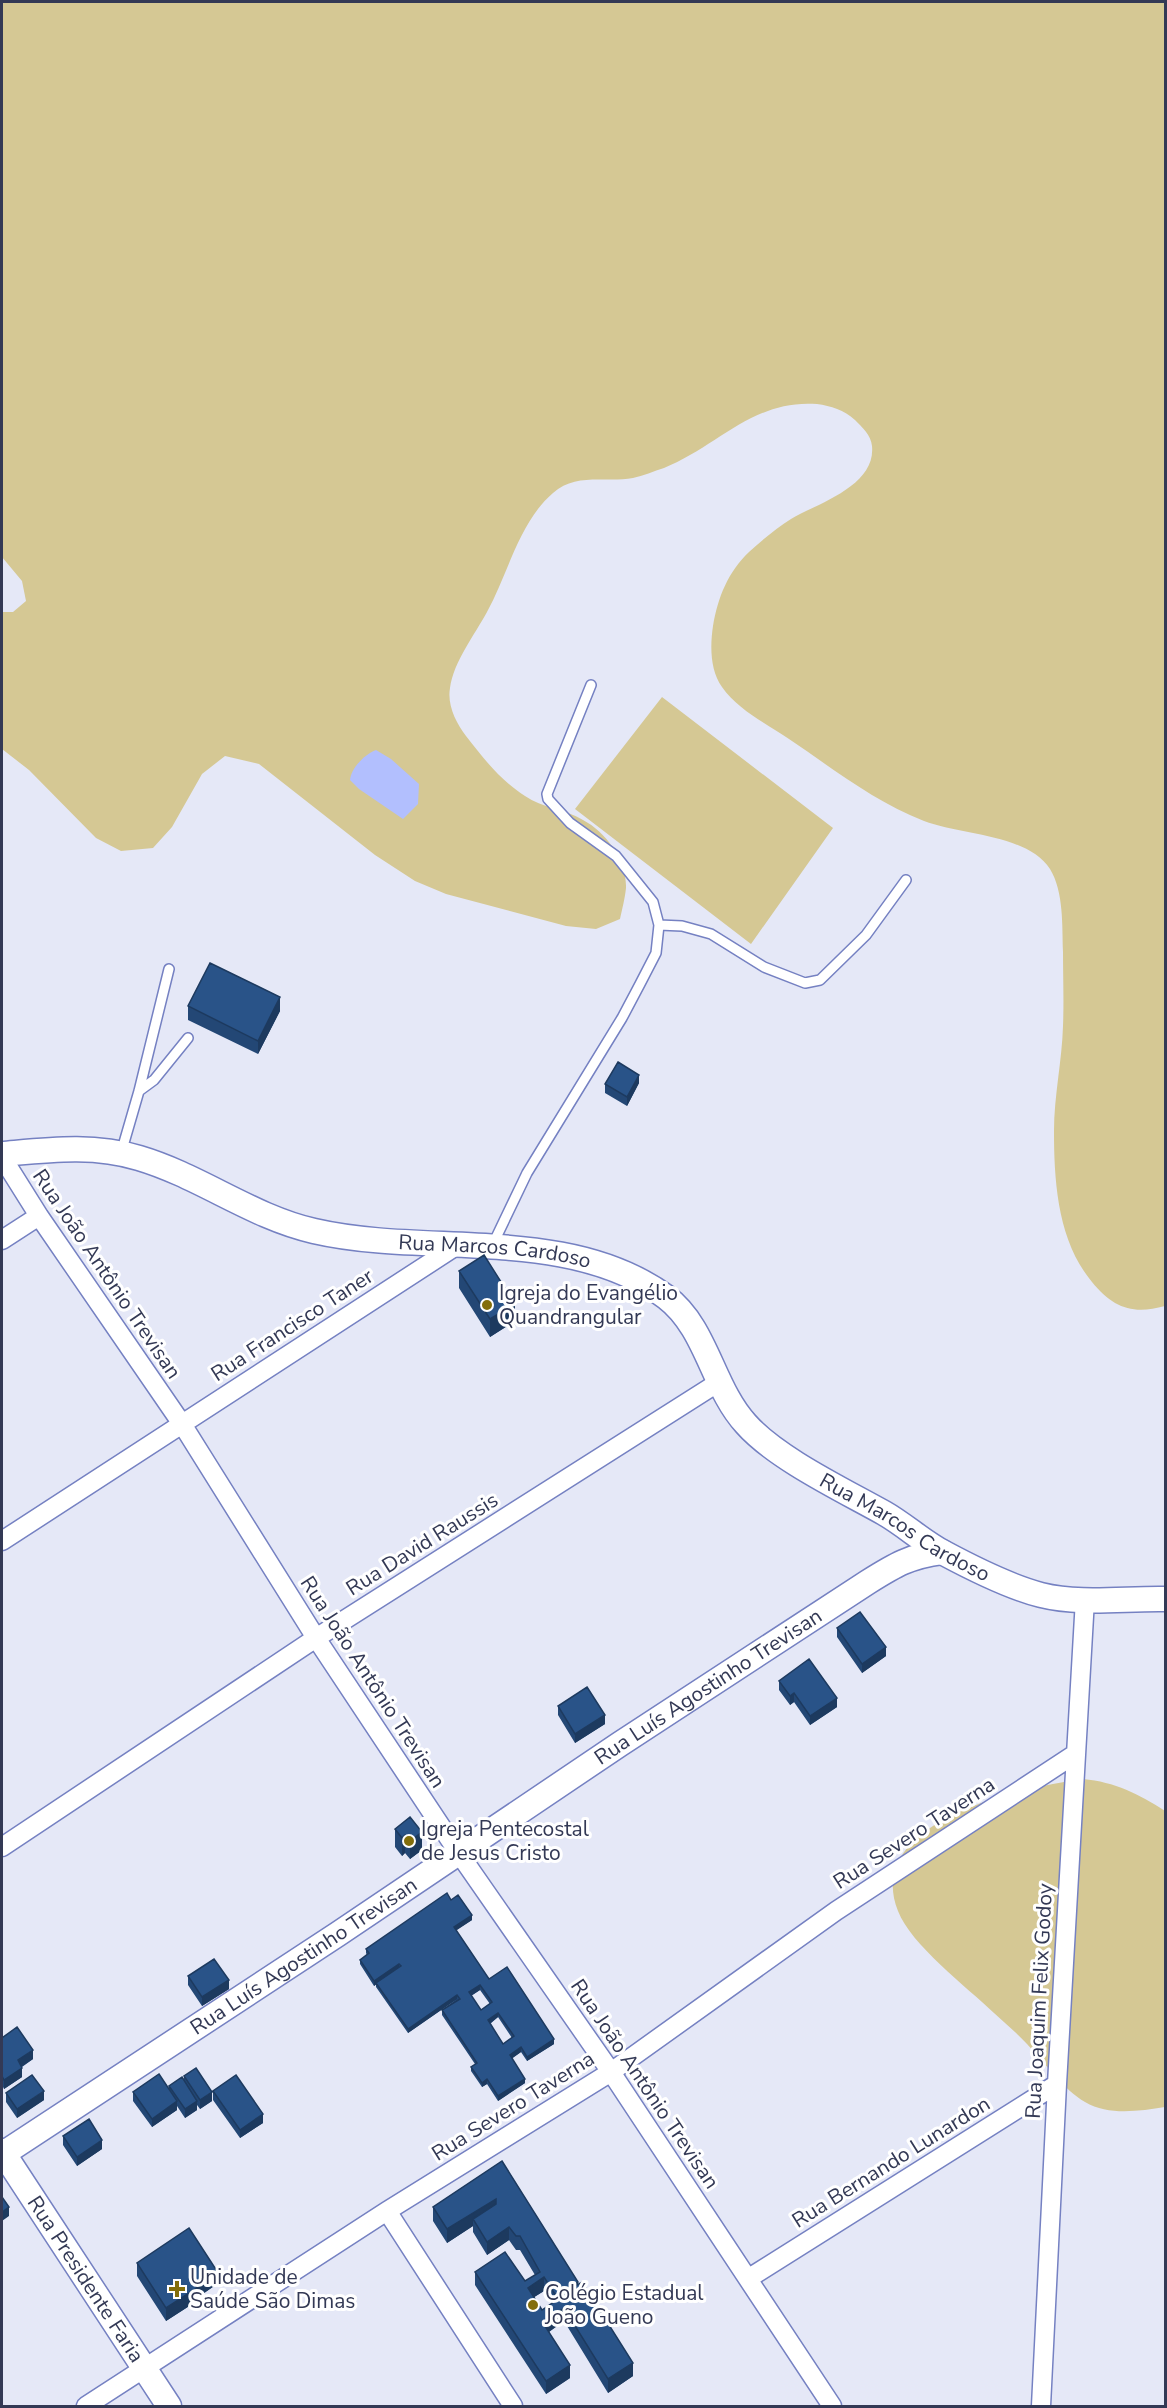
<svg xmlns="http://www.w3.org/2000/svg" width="1167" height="2408" font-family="'Nunito Sans',sans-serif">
	<rect width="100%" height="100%" fill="#e5e8f7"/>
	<path fill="#d5c894" d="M 2,2 L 1165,2 L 1165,1306 C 1133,1315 1113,1308 1092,1282 C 1058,1241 1054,1183 1054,1131 C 1054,1096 1062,1061 1063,1026 C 1064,1001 1063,976 1063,952 C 1062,926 1064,892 1050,869 C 1027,834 961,835 924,821 C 875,802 832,768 789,739 C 767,724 738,710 722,687 C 710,670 710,646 713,626 C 718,597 728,572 749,552 C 762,540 777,528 791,519 C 818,503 876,486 872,446 C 871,435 862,427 855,420 C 844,410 831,406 817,404 C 753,399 717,447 664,468 C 654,471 643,476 633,478 C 606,483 576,472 553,493 C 519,522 508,574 487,612 C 474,636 454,661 450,688 C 447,705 456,723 466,736 C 484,759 500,780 525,796 C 542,808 565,809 583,820 C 606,832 627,861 626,888 C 625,898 622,910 620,919 L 596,929 L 566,926 L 446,894 L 415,881 L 375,855 L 259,764 L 225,756 L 202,774 L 172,827 L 153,848 L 121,851 L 96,838 L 29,770 L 2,749 L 2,612 L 13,612 L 26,601 L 22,581 L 2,557 Z
		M 662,697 L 833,828 L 751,944 L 575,809 Z
		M 1083,1779 C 1115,1782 1139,1794 1165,1811 L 1165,2107 C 1139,2111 1109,2116 1085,2102 C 1063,2089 1045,2063 1027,2044 C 1017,2033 1005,2023 994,2013 C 967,1987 911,1945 898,1911 C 862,1821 1023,1787 1083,1779 Z"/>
	<path fill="#b2bffe" d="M 376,750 L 391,759 L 419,784 L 418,804 L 403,819 L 359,789 L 350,780 C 351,768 365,754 376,750 Z"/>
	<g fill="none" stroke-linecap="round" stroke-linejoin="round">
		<defs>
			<path id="service" d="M 659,925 L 682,926 L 711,934 L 764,967 L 805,983 L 820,980 L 866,935 L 906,880
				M 139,1091 L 154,1080 L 188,1038
				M 121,1153 L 139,1091 L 169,969
				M 493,1244 L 527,1173 L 622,1018 L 640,984 L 656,953 L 659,925 L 653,902 L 616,856 L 570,823 L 548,799 L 547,794 L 591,685"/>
			<path id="minor" d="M 2,1157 L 39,1216 L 182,1424 L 316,1638 L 458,1852 L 611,2072 L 832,2406
				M 2,1240 L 39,1216
				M 2,1541 L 456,1246
				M 2,1847 L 316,1638 L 719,1382
				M 387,2211 L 513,2406
				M 749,2278 L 1057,2084
				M 86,2406 L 387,2211 L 611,2072 L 836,1911 L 1075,1754
				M 1041,2406 L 1057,2084 L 1085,1599"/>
			<g id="tertiary">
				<path id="s1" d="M 2,1154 C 48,1150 93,1144 139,1158 C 200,1176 252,1217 314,1231 C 427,1257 568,1225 666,1297 C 707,1328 712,1387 746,1424 C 776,1458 843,1490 884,1513 C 905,1525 923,1542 944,1553 C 972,1568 1010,1587 1041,1595 C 1081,1605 1125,1598 1166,1599"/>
				<path id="s2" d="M 2,2151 L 169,2406"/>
				<path id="s3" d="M 3,2154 L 338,1934 L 620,1744 L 868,1582 C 895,1565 910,1556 942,1552"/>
			</g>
		</defs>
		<use href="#service" stroke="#7581c2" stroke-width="12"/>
		<use href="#minor" stroke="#7581c2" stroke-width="21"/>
		<use href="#tertiary" stroke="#7581c2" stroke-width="27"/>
		<use href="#service" stroke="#fff" stroke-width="9"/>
		<use href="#minor" stroke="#fff" stroke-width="18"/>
		<use href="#tertiary" stroke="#fff" stroke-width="24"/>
	</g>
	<path fill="#234775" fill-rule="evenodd" d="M 188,1006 L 280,1011 L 258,1054 L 188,1020 Z
		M 639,1083 L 627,1106 L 605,1093 L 605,1084 Z
		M 459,1271 L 515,1321 L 490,1337 L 459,1288 Z
		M 837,1628 L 886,1656 L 862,1673 L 837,1637 Z
		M 779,1681 L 837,1707 L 810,1725 L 794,1702 L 790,1705 L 779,1690 Z
		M 558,1706 L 605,1724 L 575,1743 L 558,1715 Z
		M 410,1817 L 422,1850 L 410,1859 L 405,1853 L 402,1856 L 395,1847 L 395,1829 Z
		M 451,1900 L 472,1920 L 456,1930 L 489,1979 L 554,2044 L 527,2061 L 521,2052 L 512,2058 L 525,2083 L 498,2101 L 487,2084 L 482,2087 L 471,2071 L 471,2067 L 475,2064 L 442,2015 L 442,2010 L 457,1999 L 408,2033 L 376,1987 L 376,1984 L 374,1986 L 360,1964 L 360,1960 L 367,1955 L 366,1953 L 366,1949 ZM 480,1990 L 490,2004 L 481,2010 L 471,1996 ZM 498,2017 L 512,2038 L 503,2044 L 490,2024 Z
		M 188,1976 L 229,1989 L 202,2006 L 188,1985 Z
		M 2,2038 L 33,2059 L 22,2067 L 22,2077 L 4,2089 L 2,2085 Z
		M 184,2076 L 212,2101 L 200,2109 L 197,2105 L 197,2110 L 185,2118 L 177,2106 L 177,2110 L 152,2127 L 133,2101 L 133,2092 L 169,2089 L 169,2086 L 184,2081 Z
		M 213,2091 L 263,2123 L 240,2138 L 213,2100 Z
		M 6,2093 L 44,2100 L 17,2118 L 6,2102 Z
		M 63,2136 L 102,2149 L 77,2166 L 63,2145 Z
		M 502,2161 L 578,2284 L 633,2376 L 608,2393 L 564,2321 L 549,2332 L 570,2378 L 546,2394 L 475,2285 L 475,2272 L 525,2281 L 535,2275 L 520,2250 L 516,2250 L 509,2240 L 487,2255 L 473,2232 L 473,2226 L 447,2243 L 433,2221 L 433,2207 ZM 544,2291 L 552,2303 L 542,2310 L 534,2297 Z
		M 137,2263 L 217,2284 L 197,2298 L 197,2301 L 166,2321 L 137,2276 Z"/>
	<path fill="#1d3a5f" d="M 280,997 L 280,1011 L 258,1054 L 258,1041 Z
		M 639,1075 L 639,1083 L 627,1106 L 627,1097 Z
		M 515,1304 L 515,1321 L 490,1337 L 490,1319 Z
		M 886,1647 L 886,1656 L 862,1673 L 862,1664 Z
		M 794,1693 L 794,1702 L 790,1705 L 790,1696 Z
		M 837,1698 L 837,1707 L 810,1725 L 810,1716 Z
		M 605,1715 L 605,1724 L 575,1743 L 575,1734 Z
		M 422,1832 L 422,1850 L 410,1859 L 410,1841 Z
		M 405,1835 L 405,1853 L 402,1856 L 402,1838 Z
		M 472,1915 L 472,1920 L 454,1932 L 454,1927 Z
		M 399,1964 L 399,1969 L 374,1986 L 374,1981 Z
		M 229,1980 L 229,1989 L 202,2006 L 202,1997 Z
		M 480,1985 L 480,1990 L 469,1997 L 469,1992 Z
		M 457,1995 L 457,1999 L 408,2033 L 408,2029 Z
		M 498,2013 L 498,2017 L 488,2025 L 488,2020 Z
		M 554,2039 L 554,2044 L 527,2061 L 527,2057 Z
		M 521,2047 L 521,2052 L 510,2060 L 510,2055 Z
		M 33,2050 L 33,2059 L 18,2069 L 18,2060 Z
		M 22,2068 L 22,2077 L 4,2089 L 4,2080 Z
		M 487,2079 L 487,2084 L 482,2087 L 482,2083 Z
		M 525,2079 L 525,2083 L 498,2101 L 498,2096 Z
		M 44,2091 L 44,2100 L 17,2118 L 17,2109 Z
		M 212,2092 L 212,2101 L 200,2109 L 200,2100 Z
		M 177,2101 L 177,2110 L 152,2127 L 152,2119 Z
		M 197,2101 L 197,2110 L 185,2118 L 185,2109 Z
		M 263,2114 L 263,2123 L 240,2138 L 240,2130 Z
		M 102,2140 L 102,2149 L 77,2166 L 77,2157 Z
		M 496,2199 L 496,2212 L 473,2219 L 473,2226 L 447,2243 L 447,2229 Z
		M 9,2207 L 9,2216 L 2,2221 L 2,2212 Z
		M 509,2227 L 509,2240 L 487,2255 L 487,2242 Z
		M 217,2271 L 217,2284 L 197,2298 L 197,2301 L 166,2321 L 166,2308 L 195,2285 Z
		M 544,2277 L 544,2291 L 528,2301 L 528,2288 Z
		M 578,2282 L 578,2295 L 557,2297 L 557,2308 L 556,2309 L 556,2296 Z
		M 564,2308 L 564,2321 L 543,2336 L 543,2323 Z
		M 633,2363 L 633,2376 L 608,2393 L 608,2379 Z
		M 570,2365 L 570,2378 L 546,2394 L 546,2381 Z"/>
	<path fill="#295388" stroke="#1d3a5f" stroke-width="1.5" fill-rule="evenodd" d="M 210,963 L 280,997 L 258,1041 L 188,1006 Z
		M 618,1062 L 639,1075 L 627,1097 L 605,1084 Z
		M 484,1255 L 515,1304 L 490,1319 L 459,1271 Z
		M 860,1612 L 886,1647 L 862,1664 L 837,1628 Z
		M 809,1659 L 837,1698 L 810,1716 L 794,1693 L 790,1696 L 779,1681 Z
		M 587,1687 L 605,1715 L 575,1734 L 558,1706 Z
		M 410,1817 L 422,1832 L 410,1841 L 405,1835 L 402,1838 L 395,1829 Z
		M 447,1893 L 451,1900 L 458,1895 L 472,1915 L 454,1927 L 489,1979 L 507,1967 L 554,2039 L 527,2057 L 521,2047 L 510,2055 L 525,2079 L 498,2096 L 487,2079 L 482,2083 L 471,2067 L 477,2063 L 442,2010 L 460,1999 L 457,1995 L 408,2029 L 376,1983 L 401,1966 L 399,1964 L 374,1981 L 360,1960 L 369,1953 L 366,1949 ZM 480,1985 L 492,2002 L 481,2010 L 469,1992 ZM 498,2013 L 514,2036 L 503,2044 L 488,2020 Z
		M 214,1959 L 229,1980 L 202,1997 L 188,1976 Z
		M 17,2027 L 33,2050 L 18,2060 L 22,2068 L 4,2080 L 2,2076 L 2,2038 Z
		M 196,2068 L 212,2092 L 200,2100 L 184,2076 Z
		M 159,2074 L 177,2101 L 152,2119 L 133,2092 Z
		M 32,2075 L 44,2091 L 17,2109 L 6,2093 Z
		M 236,2075 L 263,2114 L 240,2130 L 213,2091 Z
		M 182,2077 L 197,2101 L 185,2109 L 169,2086 Z
		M 89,2119 L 102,2140 L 77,2157 L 63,2136 Z
		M 502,2161 L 578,2282 L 556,2296 L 544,2277 L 528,2288 L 542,2310 L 558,2299 L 557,2297 L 582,2282 L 633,2363 L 608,2379 L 564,2308 L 543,2323 L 570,2365 L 546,2381 L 475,2272 L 505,2252 L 525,2281 L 540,2272 L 520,2236 L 516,2236 L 509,2227 L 487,2242 L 473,2219 L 496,2204 L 496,2199 L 447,2229 L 433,2207 Z
		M 2,2197 L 9,2207 L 2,2212 Z
		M 189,2228 L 217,2271 L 195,2285 L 197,2288 L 166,2308 L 137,2263 Z"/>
	<g fill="#836e0b" stroke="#fff" stroke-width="2">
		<circle cx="487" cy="1305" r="6"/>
		<circle cx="409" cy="1841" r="6"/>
		<path d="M174 2280h6v6h6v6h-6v6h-6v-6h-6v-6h6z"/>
		<circle cx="533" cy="2305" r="6"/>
	</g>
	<g text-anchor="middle" stroke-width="6" stroke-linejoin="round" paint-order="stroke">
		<g font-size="21" fill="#333955" stroke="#fff">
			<text dy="7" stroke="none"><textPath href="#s1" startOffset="510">Rua Marcos Cardoso</textPath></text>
			<text transform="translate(107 1274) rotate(56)" y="7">Rua João Antônio Trevisan</text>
			<text transform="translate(292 1325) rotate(-33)" y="7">Rua Francisco Taner</text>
			<text dy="7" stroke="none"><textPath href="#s1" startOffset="1032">Rua Marcos Cardoso</textPath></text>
			<text transform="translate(422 1544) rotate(-32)" y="7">Rua David Raussis</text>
			<text transform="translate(373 1682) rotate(57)" y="7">Rua João Antônio Trevisan</text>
			<text dy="7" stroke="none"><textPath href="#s3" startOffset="846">Rua Luís Agostinho Trevisan</textPath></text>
			<text transform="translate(914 1833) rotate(-33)" y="7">Rua Severo Taverna</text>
			<text dy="7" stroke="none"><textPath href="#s3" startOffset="360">Rua Luís Agostinho Trevisan</textPath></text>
			<text transform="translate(1039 2001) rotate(-87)" y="7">Rua Joaquim Felix Godoy</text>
			<text transform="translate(645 2084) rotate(56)" y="7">Rua João Antônio Trevisan</text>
			<text transform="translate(513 2106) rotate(-32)" y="7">Rua Severo Taverna</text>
			<text transform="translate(891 2162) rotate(-32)" y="7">Rua Bernando Lunardon</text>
			<text dy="7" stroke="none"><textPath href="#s2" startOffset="153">Rua Presidente Faria</textPath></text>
		</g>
		<g font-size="21" fill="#333955" stroke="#fff" text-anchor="start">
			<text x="499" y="1300">Igreja do Evangélio<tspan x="499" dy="24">Quandrangular</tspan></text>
			<text x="421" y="1836">Igreja Pentecostal<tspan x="421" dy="24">de Jesus Cristo</tspan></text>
			<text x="190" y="2284">Unidade de<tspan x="190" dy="24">Saúde São Dimas</tspan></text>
			<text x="545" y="2300">Colégio Estadual<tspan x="545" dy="24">João Gueno</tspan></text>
		</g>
	</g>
	<rect width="1167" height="2408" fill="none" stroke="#333955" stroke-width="6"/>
</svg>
